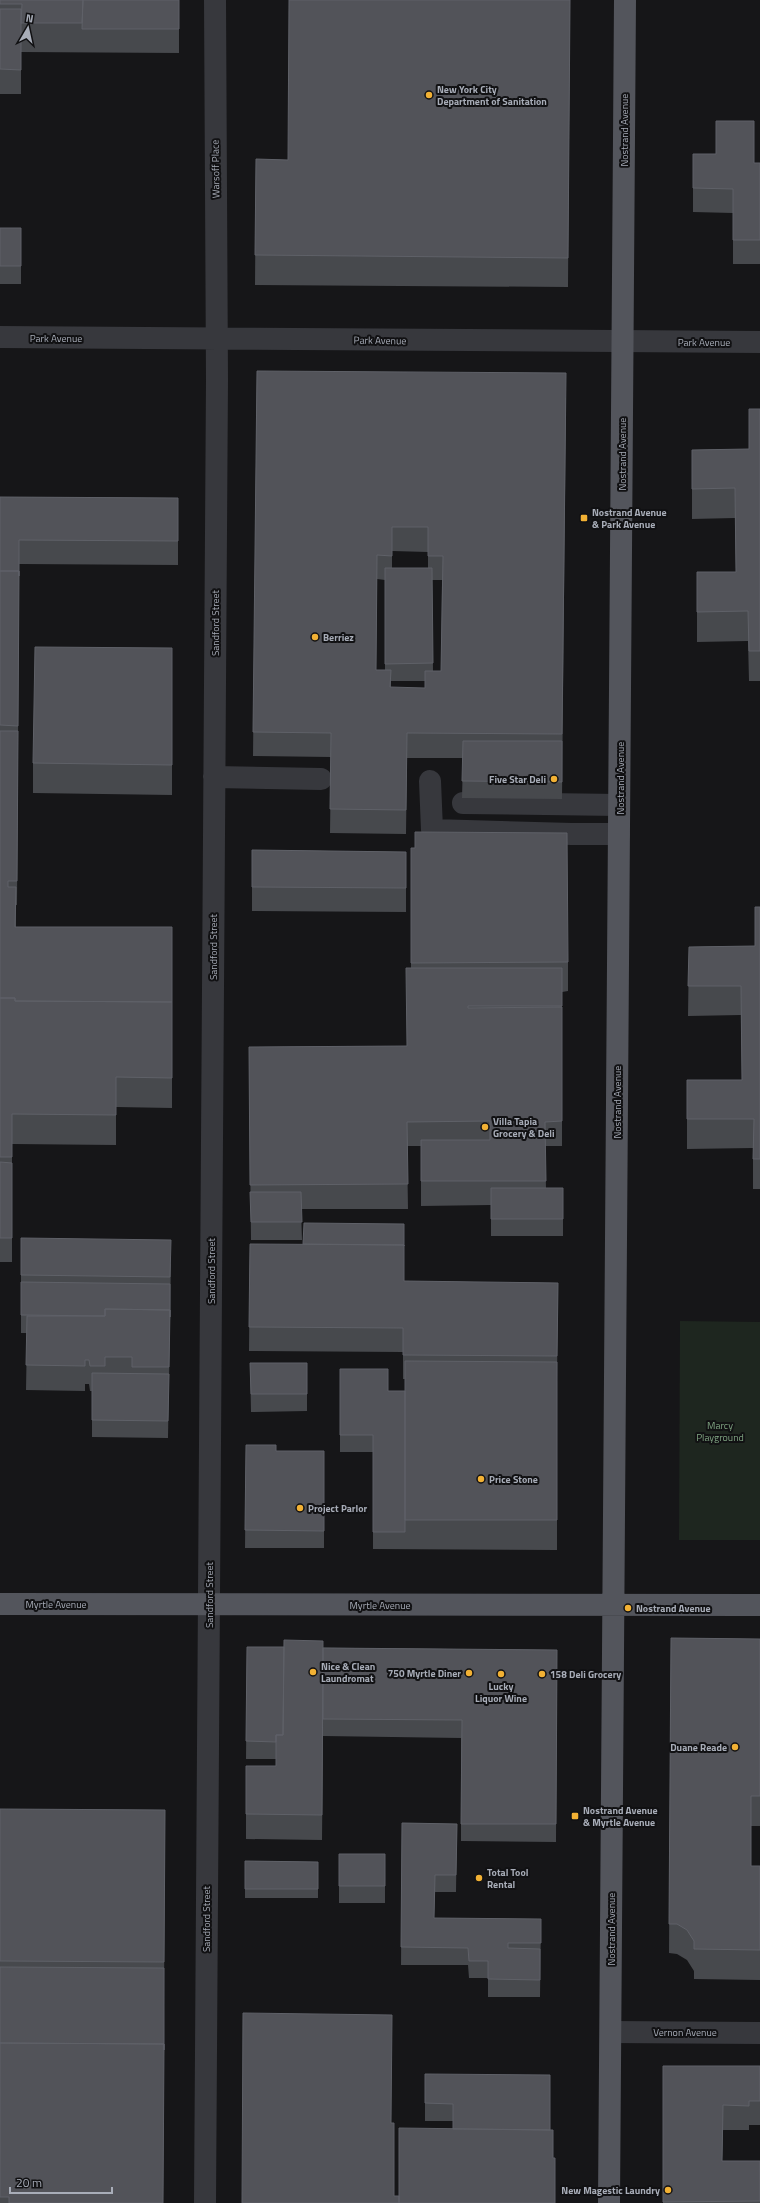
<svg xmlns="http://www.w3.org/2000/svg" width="760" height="2203" font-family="'Titillium Web',sans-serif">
	<rect width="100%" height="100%" fill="#161618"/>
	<path fill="#1e261f" d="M 680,1321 L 760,1322 L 760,1540 L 679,1540 Z"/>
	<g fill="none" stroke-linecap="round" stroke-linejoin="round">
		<path stroke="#37383d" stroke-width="22" d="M 0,337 L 760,342
			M 214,777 L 321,779
			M 430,781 L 432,830 L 572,834 L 619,834
			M 463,803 L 619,805
			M 611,2032 L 760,2033
			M 205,2203 L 217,380 L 215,0"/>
		<path stroke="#53555c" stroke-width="22" d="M 0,1604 C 253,1606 507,1603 760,1605
			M 609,2203 L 625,0"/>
	</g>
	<path fill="#47494d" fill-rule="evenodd" d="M 0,0 L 179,0 L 179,53 L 21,52 L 21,94 L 0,94 Z
		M 570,0 L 568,287 L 255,285 L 256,159 L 288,160 Z
		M 693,154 L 754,163 L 760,163 L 760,264 L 733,264 L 733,213 L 693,212 Z
		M 0,228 L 21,228 L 21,284 L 0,284 Z
		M 257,371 L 566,398 L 562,799 L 462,798 L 463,758 L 407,758 L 406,834 L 330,833 L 331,757 L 253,756 ZM 392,551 L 428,552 L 428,568 L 392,568 ZM 377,579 L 385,580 L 385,670 L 376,670 ZM 432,580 L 442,580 L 441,671 L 433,671 ZM 391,681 L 425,681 L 425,688 L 391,688 Z
		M 760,409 L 760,681 L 749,681 L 748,641 L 697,642 L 697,572 L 736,572 L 735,518 L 692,519 L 692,450 L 749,449 Z
		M 0,497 L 178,498 L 178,565 L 19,564 L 18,755 L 17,905 L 16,905 L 16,927 L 172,1002 L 172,1108 L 116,1107 L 116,1145 L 12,1144 L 12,1262 L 0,1262 Z
		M 172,648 L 172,795 L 33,793 L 33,763 Z
		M 411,848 L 568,962 L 568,991 L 562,992 L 562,1146 L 545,1146 L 546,1188 L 563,1188 L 563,1236 L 491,1236 L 491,1205 L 421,1206 L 421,1146 L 407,1146 L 408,1209 L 301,1209 L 302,1240 L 251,1240 L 249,1047 L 407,1046 L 411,968 Z
		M 252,850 L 406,852 L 406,912 L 252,911 Z
		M 760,907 L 760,1189 L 753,1189 L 753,1148 L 687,1149 L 687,1080 L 742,1080 L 741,1015 L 688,1016 L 689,947 L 755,946 Z
		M 250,1244 L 404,1281 L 558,1283 L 557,1381 L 557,1550 L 373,1549 L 373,1452 L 340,1452 L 340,1369 L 388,1391 L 405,1391 L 405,1379 L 403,1379 L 403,1352 L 249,1351 Z
		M 171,1264 L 168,1438 L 92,1437 L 92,1391 L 90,1391 L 89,1384 L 85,1384 L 85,1391 L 26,1390 L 27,1333 L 21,1333 L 21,1275 Z
		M 250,1363 L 307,1363 L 307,1411 L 251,1412 Z
		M 246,1445 L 276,1451 L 324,1451 L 324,1548 L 245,1548 Z
		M 671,1638 L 760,1639 L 760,1826 L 751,1826 L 751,1866 L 760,1866 L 760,1980 L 694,1979 L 694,1971 L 687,1960 L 677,1954 L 669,1953 Z
		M 247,1647 L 557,1650 L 556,1842 L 461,1841 L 461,1738 L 323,1736 L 322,1840 L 246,1839 L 246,1766 L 276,1766 L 276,1759 L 246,1759 Z
		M 0,1809 L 165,1810 L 163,2203 L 0,2203 Z
		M 402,1823 L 457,1824 L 456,1892 L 435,1892 L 434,1918 L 541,1919 L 540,1997 L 488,1997 L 488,1978 L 469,1978 L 468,1965 L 401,1965 Z
		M 339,1854 L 385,1854 L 385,1903 L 339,1903 Z
		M 245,1861 L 318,1862 L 318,1898 L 245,1898 Z
		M 663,2066 L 760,2066 L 760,2125 L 749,2125 L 749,2130 L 723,2130 L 722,2161 L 760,2161 L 760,2203 L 663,2203 Z
		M 425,2074 L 550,2130 L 553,2158 L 555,2203 L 242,2203 L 391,2123 L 394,2196 L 399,2196 L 453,2129 L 453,2121 L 425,2121 Z"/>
	<path fill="#2f3033" d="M 171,1240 L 171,1264 L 168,1438 L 169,1367 Z"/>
	<path fill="#525359" stroke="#5f6168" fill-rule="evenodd" d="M 0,0 L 83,0 L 82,23 L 21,23 L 22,4 L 0,4 Z
		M 83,0 L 179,0 L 179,29 L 82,29 Z
		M 289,0 L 570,0 L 568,258 L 255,255 L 256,159 L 288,160 Z
		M 0,9 L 21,9 L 21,70 L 0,69 Z
		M 716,121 L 754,121 L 754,163 L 760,163 L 760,240 L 733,240 L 733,189 L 693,188 L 693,154 L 716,154 Z
		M 0,228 L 21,228 L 21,266 L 0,266 Z
		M 257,371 L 566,373 L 562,734 L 407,733 L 406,810 L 330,809 L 331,733 L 253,732 ZM 392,527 L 428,527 L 428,556 L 443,556 L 441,671 L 425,671 L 425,688 L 390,687 L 391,670 L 376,670 L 377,555 L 392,556 Z
		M 749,409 L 760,409 L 760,651 L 749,651 L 748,611 L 697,612 L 697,572 L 736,572 L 735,488 L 692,489 L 692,450 L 749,449 Z
		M 0,497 L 178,498 L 178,541 L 19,540 L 19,576 L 19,571 L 0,571 Z
		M 385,568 L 432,568 L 433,663 L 385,664 Z
		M 0,571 L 19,571 L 18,726 L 0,725 Z
		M 35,647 L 172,648 L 172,765 L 33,763 Z
		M 0,731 L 18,731 L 17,881 L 8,881 L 8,887 L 16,887 L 15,927 L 172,927 L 172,1002 L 15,1001 L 15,998 L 0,998 Z
		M 463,741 L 562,741 L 562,782 L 462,781 Z
		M 415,832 L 567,833 L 568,962 L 411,963 L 411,848 L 415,848 Z
		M 252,850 L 406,852 L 406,888 L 252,887 Z
		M 755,907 L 760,907 L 760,1159 L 753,1159 L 754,1119 L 687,1119 L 687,1080 L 742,1080 L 741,986 L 688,986 L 689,947 L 755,946 Z
		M 406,968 L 562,968 L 562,1006 L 468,1006 L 468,1008 L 562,1007 L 562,1121 L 545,1122 L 546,1181 L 421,1181 L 421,1140 L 490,1140 L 490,1121 L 407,1122 L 408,1184 L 250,1185 L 249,1047 L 407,1046 Z
		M 0,998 L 15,998 L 15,1001 L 172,1002 L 172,1078 L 116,1077 L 116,1115 L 12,1114 L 12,1157 L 0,1157 Z
		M 0,1162 L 12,1163 L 12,1238 L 0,1238 Z
		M 491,1188 L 563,1188 L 563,1219 L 491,1219 Z
		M 250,1192 L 301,1192 L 302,1222 L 251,1222 Z
		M 304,1223 L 404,1224 L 404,1246 L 404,1245 L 303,1244 Z
		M 21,1238 L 171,1240 L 170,1277 L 21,1275 Z
		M 250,1244 L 404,1245 L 404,1281 L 558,1283 L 557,1356 L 403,1355 L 403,1328 L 249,1327 Z
		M 21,1282 L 170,1284 L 170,1317 L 170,1310 L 105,1309 L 105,1316 L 21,1315 Z
		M 105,1309 L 170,1310 L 169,1367 L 132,1367 L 132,1357 L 105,1357 L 105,1366 L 90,1366 L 89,1360 L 85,1360 L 85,1366 L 26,1365 L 27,1316 L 105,1316 Z
		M 405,1361 L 557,1362 L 557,1520 L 405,1520 Z
		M 250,1363 L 307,1363 L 307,1394 L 251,1394 Z
		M 340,1369 L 388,1369 L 388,1391 L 405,1391 L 405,1532 L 373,1532 L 373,1435 L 340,1435 Z
		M 92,1373 L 169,1374 L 168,1421 L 92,1420 Z
		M 246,1445 L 276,1445 L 276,1451 L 324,1451 L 324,1531 L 245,1530 Z
		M 671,1638 L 760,1639 L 760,1796 L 751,1796 L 751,1866 L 760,1866 L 760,1950 L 694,1949 L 694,1941 L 687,1930 L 677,1924 L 669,1924 Z
		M 284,1640 L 323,1641 L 322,1815 L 246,1814 L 246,1766 L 276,1766 L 276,1735 L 283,1735 Z
		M 247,1647 L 284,1647 L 283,1735 L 276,1735 L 276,1742 L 246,1741 Z
		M 323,1648 L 557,1650 L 556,1824 L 461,1824 L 462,1720 L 323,1719 Z
		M 0,1809 L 165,1810 L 164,1962 L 0,1961 Z
		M 402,1823 L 457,1824 L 456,1875 L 435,1875 L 434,1918 L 541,1919 L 541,1943 L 508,1943 L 508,1948 L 540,1949 L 540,1980 L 488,1979 L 488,1961 L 469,1961 L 468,1948 L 401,1947 Z
		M 339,1854 L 385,1854 L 385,1886 L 339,1886 Z
		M 245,1861 L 318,1862 L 318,1889 L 245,1889 Z
		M 0,1967 L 164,1968 L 164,2050 L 164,2044 L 0,2043 Z
		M 243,2013 L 392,2015 L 391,2123 L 394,2123 L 394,2196 L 399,2196 L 399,2203 L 242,2203 Z
		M 0,2043 L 164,2044 L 163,2203 L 9,2203 L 9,2197 L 0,2197 Z
		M 663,2066 L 760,2066 L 760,2101 L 749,2101 L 749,2106 L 723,2105 L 722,2161 L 760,2161 L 760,2201 L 663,2202 Z
		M 425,2074 L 550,2075 L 550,2130 L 453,2129 L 453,2104 L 425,2103 Z
		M 399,2128 L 553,2130 L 553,2158 L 555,2158 L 555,2203 L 399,2203 Z"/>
	<g fill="#f2b134" stroke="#111113" stroke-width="1.5">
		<circle cx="429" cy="95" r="4"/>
		<rect x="580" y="514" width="8" height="8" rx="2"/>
		<circle cx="315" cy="637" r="4"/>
		<circle cx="554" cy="779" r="4"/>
		<circle cx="485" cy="1127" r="4"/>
		<circle cx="481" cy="1479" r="4"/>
		<circle cx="300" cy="1508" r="4"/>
		<circle cx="628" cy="1608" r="4"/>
		<circle cx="313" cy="1672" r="4"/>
		<circle cx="469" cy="1673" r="4"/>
		<circle cx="501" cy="1674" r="4"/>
		<circle cx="542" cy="1674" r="4"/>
		<circle cx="735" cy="1747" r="4"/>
		<rect x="571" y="1812" width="8" height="8" rx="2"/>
		<circle cx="479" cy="1878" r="4"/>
		<circle cx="668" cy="2190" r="4"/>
	</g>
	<g text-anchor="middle" stroke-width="4" stroke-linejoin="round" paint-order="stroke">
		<g font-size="10" font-weight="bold" fill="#a8adb8" stroke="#111113" text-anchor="start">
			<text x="437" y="93">New York City<tspan x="437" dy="12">Department of Sanitation</tspan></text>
			<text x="592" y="516">Nostrand Avenue<tspan x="592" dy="12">&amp; Park Avenue</tspan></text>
			<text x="323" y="641">Berriez</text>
			<text x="546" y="783" text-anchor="end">Five Star Deli</text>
			<text x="493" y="1125">Villa Tapia<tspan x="493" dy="12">Grocery &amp; Deli</tspan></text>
			<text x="489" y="1483">Price Stone</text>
			<text x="308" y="1512">Project Parlor</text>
			<text x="636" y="1612">Nostrand Avenue</text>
			<text x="321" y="1670">Nice &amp; Clean<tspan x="321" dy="12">Laundromat</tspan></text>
			<text x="461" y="1677" text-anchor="end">750 Myrtle Diner</text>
			<text x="550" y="1678">158 Deli Grocery</text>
			<text x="501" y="1690" text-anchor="middle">Lucky<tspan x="501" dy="12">Liquor Wine</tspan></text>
			<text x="727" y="1751" text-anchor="end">Duane Reade</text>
			<text x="583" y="1814">Nostrand Avenue<tspan x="583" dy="12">&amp; Myrtle Avenue</tspan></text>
			<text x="487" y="1876">Total Tool<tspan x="487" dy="12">Rental</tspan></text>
			<text x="660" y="2194" text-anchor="end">New Magestic Laundry</text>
		</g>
		<g font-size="10" fill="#a8adb8" stroke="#111113">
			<text transform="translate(624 130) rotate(-90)" y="4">Nostrand Avenue</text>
			<text transform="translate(215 169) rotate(-91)" y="4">Warsoff Place</text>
			<text x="56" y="342">Park Avenue</text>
			<text transform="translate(380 340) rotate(1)" y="4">Park Avenue</text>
			<text x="704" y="346">Park Avenue</text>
			<text transform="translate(622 454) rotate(-90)" y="4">Nostrand Avenue</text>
			<text transform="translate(215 623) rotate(-90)" y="4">Sandford Street</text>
			<text transform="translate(620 778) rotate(-90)" y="4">Nostrand Avenue</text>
			<text transform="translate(213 947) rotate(-90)" y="4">Sandford Street</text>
			<text transform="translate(617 1102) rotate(-90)" y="4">Nostrand Avenue</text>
			<text transform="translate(211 1271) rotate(-90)" y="4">Sandford Street</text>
			<text transform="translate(209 1595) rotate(-90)" y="4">Sandford Street</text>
			<text x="56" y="1608">Myrtle Avenue</text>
			<text x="380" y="1609">Myrtle Avenue</text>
			<text transform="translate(206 1919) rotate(-90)" y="4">Sandford Street</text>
			<text transform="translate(611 1929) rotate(-90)" y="4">Nostrand Avenue</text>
			<text x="685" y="2036">Vernon Avenue</text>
		</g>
		<g font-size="10" fill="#7fa381" stroke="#111113">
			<text x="720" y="1429">Marcy<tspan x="720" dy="12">Playground</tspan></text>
		</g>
	</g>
	<g transform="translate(28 28) rotate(9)" stroke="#111113" stroke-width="3" paint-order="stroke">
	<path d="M0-3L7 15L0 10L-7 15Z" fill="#a8adb8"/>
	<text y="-6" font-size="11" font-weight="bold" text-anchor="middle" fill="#a8adb8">N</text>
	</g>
	<path d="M10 2187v6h102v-6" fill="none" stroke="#a8adb8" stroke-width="2"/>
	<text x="16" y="2187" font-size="12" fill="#a8adb8" stroke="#111113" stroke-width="3" paint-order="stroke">20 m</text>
</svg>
